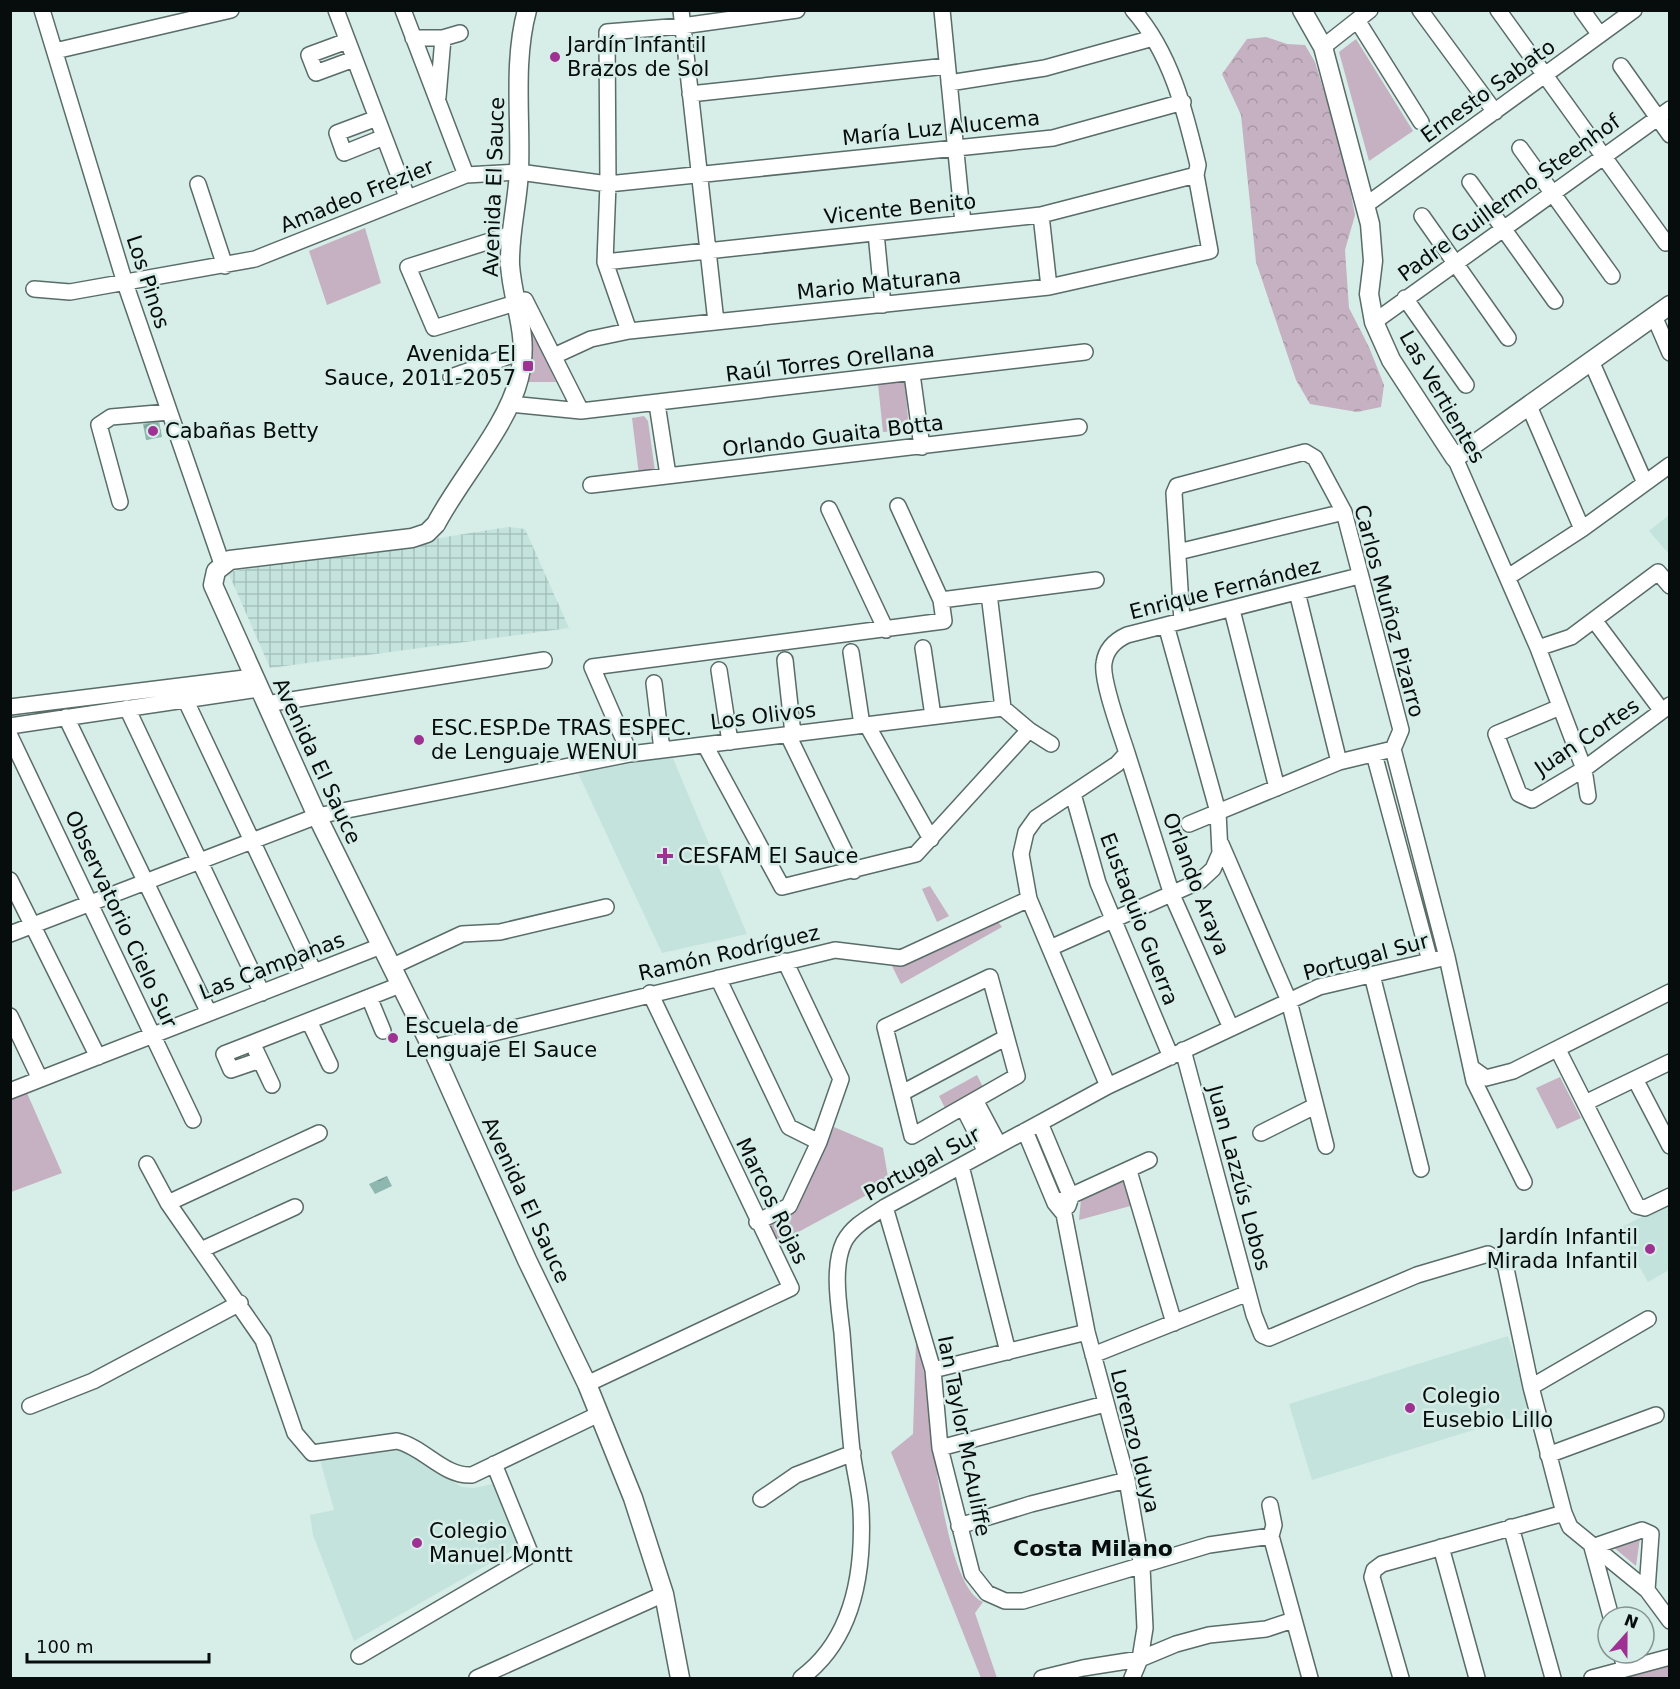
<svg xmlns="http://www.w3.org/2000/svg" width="1680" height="1689" font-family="'DejaVu Sans',sans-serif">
	<defs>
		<pattern id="industrial-grid" width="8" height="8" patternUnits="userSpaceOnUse" patternTransform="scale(1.5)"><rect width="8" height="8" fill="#c4e3dd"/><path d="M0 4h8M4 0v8" fill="none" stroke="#a7c2bc"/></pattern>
		<pattern id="forest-crowns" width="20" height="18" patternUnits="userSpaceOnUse" patternTransform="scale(1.5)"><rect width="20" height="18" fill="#c5b1c1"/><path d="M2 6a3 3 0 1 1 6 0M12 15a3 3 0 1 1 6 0" fill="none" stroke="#a897a5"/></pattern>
		<pattern id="water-waves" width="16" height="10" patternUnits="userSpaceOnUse" patternTransform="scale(1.5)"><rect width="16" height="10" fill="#8eb7af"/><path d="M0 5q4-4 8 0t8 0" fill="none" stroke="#799c95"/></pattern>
	</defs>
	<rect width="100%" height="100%" fill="#d7ede8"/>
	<path fill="#c4e3dd" d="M 1669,515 L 1669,554 L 1649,531 Z
		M 672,756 L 747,934 L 662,953 L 578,773 Z
		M 1669,1203 L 1669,1270 L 1648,1282 L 1618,1229 Z
		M 1508,1336 L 1532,1412 L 1312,1480 L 1289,1404 Z
		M 401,1450 L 462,1487 L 474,1488 L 492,1484 L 520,1546 L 354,1641 L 313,1535 L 310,1515 L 334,1510 L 320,1460 Z"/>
	<path fill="url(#industrial-grid)" d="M 508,527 L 525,529 L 569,628 L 270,668 L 228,572 Z"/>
	<path fill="#c5b1c1" d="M 1356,39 L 1413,131 L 1369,161 L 1339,52 Z
		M 365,228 L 381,283 L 327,305 L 309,251 Z
		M 525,313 L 556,382 L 523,382 C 533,354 532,341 525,313 Z
		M 905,382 L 909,430 L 883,432 L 878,384 Z
		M 644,416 L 648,421 L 655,471 L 639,475 L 632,418 Z
		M 930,886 L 949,916 L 937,922 L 922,889 Z
		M 998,922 L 1002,927 L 901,984 L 891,964 L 908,963 Z
		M 977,1075 L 983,1087 L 945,1108 L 939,1096 Z
		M 1560,1077 L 1581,1118 L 1557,1129 L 1536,1088 Z
		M 27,1093 L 62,1173 L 11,1192 L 11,1100 Z
		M 834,1127 L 883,1148 L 889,1183 L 778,1243 L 769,1225 L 797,1210 Z
		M 1124,1180 L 1134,1205 L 1079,1220 L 1081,1199 Z
		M 916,1341 C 919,1353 923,1365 925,1377 C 931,1418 943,1586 983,1602 L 975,1613 L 997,1678 L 981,1678 L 891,1452 L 913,1434 Z
		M 1640,1538 L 1636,1566 L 1612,1546 Z
		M 1669,1666 L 1669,1678 L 1623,1678 Z"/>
	<path fill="url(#forest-crowns)" d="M 1266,37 L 1287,44 L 1305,45 L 1315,62 L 1343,153 L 1355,215 L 1345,250 L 1349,308 L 1369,347 L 1384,385 L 1381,407 L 1357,412 L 1310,404 L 1296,380 L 1256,262 L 1241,115 L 1222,74 L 1247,39 Z"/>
	<path fill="url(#water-waves)" d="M 159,421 L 162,437 L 146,440 L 143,424 Z
		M 387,1176 L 392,1186 L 375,1194 L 369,1184 Z"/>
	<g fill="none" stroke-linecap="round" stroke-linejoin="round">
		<defs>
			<path id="minor" d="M 42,10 L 125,283 L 222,564
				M 336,10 L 407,197
				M 403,10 L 466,175
				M 681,10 L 716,322
				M 942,10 L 963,223
				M 1420,10 L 1495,112
				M 1498,10 L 1666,243
				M 1582,10 L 1600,35
				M 1357,20 L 1421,122
				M 413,38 L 443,38 L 460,33
				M 347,41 L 309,55 L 316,73 L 354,59
				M 1323,47 L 1370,10
				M 55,51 L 231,10
				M 1621,66 L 1670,135
				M 949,83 L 1045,68 L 1153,38
				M 690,94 L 947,66
				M 438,97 L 443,38
				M 377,118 L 337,133 L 344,153 L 384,137
				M 1520,148 L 1612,276
				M 1470,182 L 1555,301
				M 198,184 L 225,266
				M 1366,205 L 1634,10
				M 1041,215 L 1049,287
				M 1422,216 L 1508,338
				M 876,233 L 883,305
				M 512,234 L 408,267 L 434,328 L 525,300 L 581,411
				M 605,262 L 1041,215 L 1196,175
				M 34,289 L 70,292 L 255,259 L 466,175 L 519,172 L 608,184 L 1053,138 L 1183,102
				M 1405,298 L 1466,385
				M 1654,316 L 1670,353
				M 1374,322 L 1670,109
				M 629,331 L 605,262 L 608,184 L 607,32 L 682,26 L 797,10
				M 554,356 L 591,339 L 629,331 L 1049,287 L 1210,251 L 1196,175 L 1198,165 C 1185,111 1171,53 1133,10
				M 1591,361 L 1645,483
				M 912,374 L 922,447
				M 451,377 L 523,351
				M 510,404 L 581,411 L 1085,352
				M 657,404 L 668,475
				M 1529,406 L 1582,529
				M 1455,458 L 1538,648 L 1584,769 L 1588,796
				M 591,485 L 1079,427
				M 120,502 L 99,425 L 111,417 L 169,412
				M 829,509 L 886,630
				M 1178,552 L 1344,512
				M 1508,577 L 1582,529 L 1670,465
				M 1297,592 L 1339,762
				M 989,594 L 1003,708
				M 941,600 L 1096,580
				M 1232,610 L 1277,788
				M 1594,620 L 1662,711
				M 1182,621 L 1174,493 L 1177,486 L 1305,452 L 1315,458 L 1344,512 L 1401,730 L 1393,749 L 1447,957 L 1474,1081 L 1524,1182
				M 923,648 L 933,716
				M 1538,648 L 1571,637 L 1658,572 L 1670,586
				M 851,652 L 862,725
				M 785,660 L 793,734
				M 719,670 L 730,742
				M 654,683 L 662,750
				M 186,701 L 314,972
				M 266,704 L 544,660
				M 10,707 L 253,677
				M 1560,707 L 1496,734 L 1519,794 L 1532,800 L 1584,769 L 1670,705
				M 127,708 L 262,993
				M 66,717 L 209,1013
				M 867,725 L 931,839
				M 10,726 L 259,689
				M 1029,730 L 1051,744
				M 788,735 L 854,871
				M 10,736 L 193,1120
				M 705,745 L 782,887 L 916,854 L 1029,730 L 1003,708
				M 1127,753 L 1172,895 L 1231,1028
				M 630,754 L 592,667 L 944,621 L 941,600 L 898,506
				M 1374,754 L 1430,961
				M 1073,794 L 1098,883 L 1171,1057
				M 1189,824 L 1339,762 L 1393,749
				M 1221,844 L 1289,1001 L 1326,1146
				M 10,880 L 98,1057
				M 10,934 L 317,816 L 630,754 L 1003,708
				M 1050,948 L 1200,881 L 1213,869 L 1220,853 L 1218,812 L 1166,625
				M 391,967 L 462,934 L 500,932 L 606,907
				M 1372,975 L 1421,1169
				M 990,977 L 1017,1076 L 912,1136 L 885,1027 Z
				M 718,978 L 789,1127 L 819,1142
				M 369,997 L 383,1031
				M 10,1016 L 40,1079
				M 309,1021 L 330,1065
				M 432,1048 L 835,950 L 901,958 L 1029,899
				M 1183,1050 L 1254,1315 L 1262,1335 L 1269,1338 L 1417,1275 L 1488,1254 L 1505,1264 L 1531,1387 L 1564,1513
				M 1558,1050 L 1637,1206 L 1645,1208 L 1670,1196
				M 256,1051 L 272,1085
				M 260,1060 L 231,1070 L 224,1054 L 400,985
				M 1472,1068 L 1486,1078 L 1513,1071 L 1670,992
				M 1635,1079 L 1670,1146
				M 1108,1086 L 1029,899 L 1021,854 L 1026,832 L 1036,818 L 1117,764 L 1127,753 C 1121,734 1101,680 1104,663 C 1106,649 1116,640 1127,635 L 1359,576
				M 10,1091 L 381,946
				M 902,1093 L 1005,1038
				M 975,1100 L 999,1145
				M 1585,1103 L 1670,1062
				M 963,1107 L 986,1152
				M 1040,1123 L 1071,1197 L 1068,1206
				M 1025,1131 L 1055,1203 L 1064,1214 L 1087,1332 L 1127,1480 L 1142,1567 L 1145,1628 L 1140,1659 L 1132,1678
				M 1261,1133 L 1315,1106
				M 147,1164 L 168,1203 L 263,1340 L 295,1433 L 312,1453 L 397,1441 C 424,1447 444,1477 472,1475 L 599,1414
				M 961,1166 L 1008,1352
				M 1129,1171 L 1174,1323
				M 168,1203 L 319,1133
				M 1055,1203 L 1149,1160
				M 885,1207 L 933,1370 L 940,1448 L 972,1574 L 987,1593 L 1005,1601 L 1023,1601 L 1209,1545 L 1271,1536
				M 757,1222 L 789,1206 L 819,1142 L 841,1079 L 785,961
				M 201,1250 L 295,1207
				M 1093,1355 L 1248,1293
				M 933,1370 L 1087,1332
				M 587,1384 L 791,1288 L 650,993
				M 1531,1387 L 1648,1319
				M 30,1406 L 93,1381 L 240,1303
				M 940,1448 L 1105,1404
				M 1548,1455 L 1656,1415
				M 761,1499 L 796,1475 L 853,1453
				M 1270,1505 L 1274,1525 L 1271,1536 L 1310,1678
				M 959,1526 L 1031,1504 L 1127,1480
				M 1511,1527 L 1553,1678
				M 1441,1547 L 1477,1678
				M 1611,1617 L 1592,1547 L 1642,1530 L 1651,1534 L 1647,1590
				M 1621,1653 L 1625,1669
				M 359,1656 L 531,1555 L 494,1464
				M 477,1678 L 664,1594
				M 801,1678 C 854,1639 864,1572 861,1510 C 860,1490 854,1470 852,1451 C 848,1412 845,1372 842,1333 C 839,1306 832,1267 844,1242 C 853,1225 870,1217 885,1207 L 1108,1086 L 1319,987 L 1447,957
				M 1042,1678 L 1083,1668 L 1140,1659 L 1176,1644 L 1209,1635 L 1266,1629 L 1293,1620
				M 1401,1678 L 1372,1577 L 1374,1570 L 1382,1564 L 1564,1513 L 1570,1527 L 1647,1590 L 1670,1621
				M 1592,1678 L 1670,1657"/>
			<path id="tertiary" d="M 527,10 C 513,62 521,117 519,170 C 518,201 509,233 510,265 C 513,307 530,333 519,378 C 507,427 460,478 436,524 L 427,533 L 412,538 L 230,560 L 216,571 L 213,585 L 317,816 L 432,1048 L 527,1260 L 587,1384 L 633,1498 L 664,1594 L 680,1678
				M 1302,10 L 1323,47 L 1370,224 L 1373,261 L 1369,294 L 1374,322 L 1391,360 L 1455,458 L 1670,305"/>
		</defs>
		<use href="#minor" stroke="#596c68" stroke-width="18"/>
		<use href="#tertiary" stroke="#596c68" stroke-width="21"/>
		<use href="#minor" stroke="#fff" stroke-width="15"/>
		<use href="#tertiary" stroke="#fff" stroke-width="18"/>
	</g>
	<g fill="#9e3292" stroke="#d7ede8" stroke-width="2">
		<circle cx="555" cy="57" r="6"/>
		<rect x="522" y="360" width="12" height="12" rx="3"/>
		<circle cx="153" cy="431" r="6"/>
		<circle cx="419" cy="740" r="6"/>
		<path d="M662 847h6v6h6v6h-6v6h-6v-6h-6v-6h6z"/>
		<circle cx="393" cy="1038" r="6"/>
		<circle cx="1650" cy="1249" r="6"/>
		<circle cx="1410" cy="1408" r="6"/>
		<circle cx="417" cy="1543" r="6"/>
	</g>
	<g text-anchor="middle" stroke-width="5" stroke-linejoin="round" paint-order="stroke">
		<g font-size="21" fill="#060d0c" stroke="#d7ede8" text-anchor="start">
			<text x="567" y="52">Jardín Infantil<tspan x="567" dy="24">Brazos de Sol</tspan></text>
			<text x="516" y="361" text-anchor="end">Avenida El<tspan x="516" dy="24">Sauce, 2011-2057</tspan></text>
			<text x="165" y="438">Cabañas Betty</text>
			<text x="431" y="735">ESC.ESP.De TRAS ESPEC.<tspan x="431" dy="24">de Lenguaje WENUI</tspan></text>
			<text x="678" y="863">CESFAM El Sauce</text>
			<text x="405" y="1033">Escuela de<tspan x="405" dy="24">Lenguaje El Sauce</tspan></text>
			<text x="1638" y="1244" text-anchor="end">Jardín Infantil<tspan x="1638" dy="24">Mirada Infantil</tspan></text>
			<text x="1422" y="1403">Colegio<tspan x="1422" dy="24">Eusebio Lillo</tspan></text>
			<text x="429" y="1538">Colegio<tspan x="429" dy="24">Manuel Montt</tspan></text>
		</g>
		<g font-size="21" fill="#060d0c" stroke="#d7ede8">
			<text transform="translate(1488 91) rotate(-36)" y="7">Ernesto Sabato</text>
			<text transform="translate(941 128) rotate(-6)" y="7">María Luz Alucema</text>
			<text transform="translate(494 187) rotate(-88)" y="7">Avenida El Sauce</text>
			<text transform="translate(357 196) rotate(-22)" y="7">Amadeo Frezier</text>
			<text transform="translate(1509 198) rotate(-36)" y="7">Padre Guillermo Steenhof</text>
			<text transform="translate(900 209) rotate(-6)" y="7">Vicente Benito</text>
			<text transform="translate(148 282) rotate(72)" y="7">Los Pinos</text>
			<text transform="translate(879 284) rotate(-6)" y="7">Mario Maturana</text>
			<text transform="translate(830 362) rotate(-7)" y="7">Raúl Torres Orellana</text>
			<text transform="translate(1442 397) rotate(60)" y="7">Las Vertientes</text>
			<text transform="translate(833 436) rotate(-7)" y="7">Orlando Guaita Botta</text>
			<text transform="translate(1225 589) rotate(-14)" y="7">Enrique Fernández</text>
			<text transform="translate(1389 611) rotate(75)" y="7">Carlos Muñoz Pizarro</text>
			<text transform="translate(763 716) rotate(-7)" y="7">Los Olivos</text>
			<text transform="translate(1587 737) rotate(-34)" y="7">Juan Cortes</text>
			<text transform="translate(317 761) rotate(65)" y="7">Avenida El Sauce</text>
			<text transform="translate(1196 884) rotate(69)" y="7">Orlando Araya</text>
			<text transform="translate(121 919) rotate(65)" y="7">Observatorio Cielo Sur</text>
			<text transform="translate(1139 919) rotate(69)" y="7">Eustaquio Guerra</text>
			<text transform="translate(729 953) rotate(-13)" y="7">Ramón Rodríguez</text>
			<text transform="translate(1366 957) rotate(-15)" y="7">Portugal Sur</text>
			<text transform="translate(272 966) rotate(-21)" y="7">Las Campanas</text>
			<text transform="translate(922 1164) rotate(-29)" y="7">Portugal Sur</text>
			<text transform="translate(1239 1178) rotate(75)" y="7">Juan Lazzús Lobos</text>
			<text transform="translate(526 1200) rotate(65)" y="7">Avenida El Sauce</text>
			<text transform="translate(772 1201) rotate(64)" y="7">Marcos Rojas</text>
			<text transform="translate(964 1436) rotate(79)" y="7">Ian Taylor McAuliffe</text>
			<text transform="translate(1135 1441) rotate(76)" y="7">Lorenzo Iduya</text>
		</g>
		<g font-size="22" font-weight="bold" fill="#060d0c" stroke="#d7ede8">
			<text x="1093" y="1556">Costa Milano</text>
		</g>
	</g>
	<rect width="1680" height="1689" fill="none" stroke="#060d0c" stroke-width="24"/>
	<g transform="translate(1626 1635) rotate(21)"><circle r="28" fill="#d7ede8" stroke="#839390" stroke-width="1.5"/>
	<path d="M0-4.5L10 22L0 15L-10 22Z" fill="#9e3292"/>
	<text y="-9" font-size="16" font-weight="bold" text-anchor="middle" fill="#060d0c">N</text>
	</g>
	<path d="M27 1653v9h182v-9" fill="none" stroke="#060d0c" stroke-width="3"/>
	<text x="36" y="1653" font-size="18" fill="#060d0c" stroke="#d7ede8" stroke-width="4.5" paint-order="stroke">100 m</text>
</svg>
